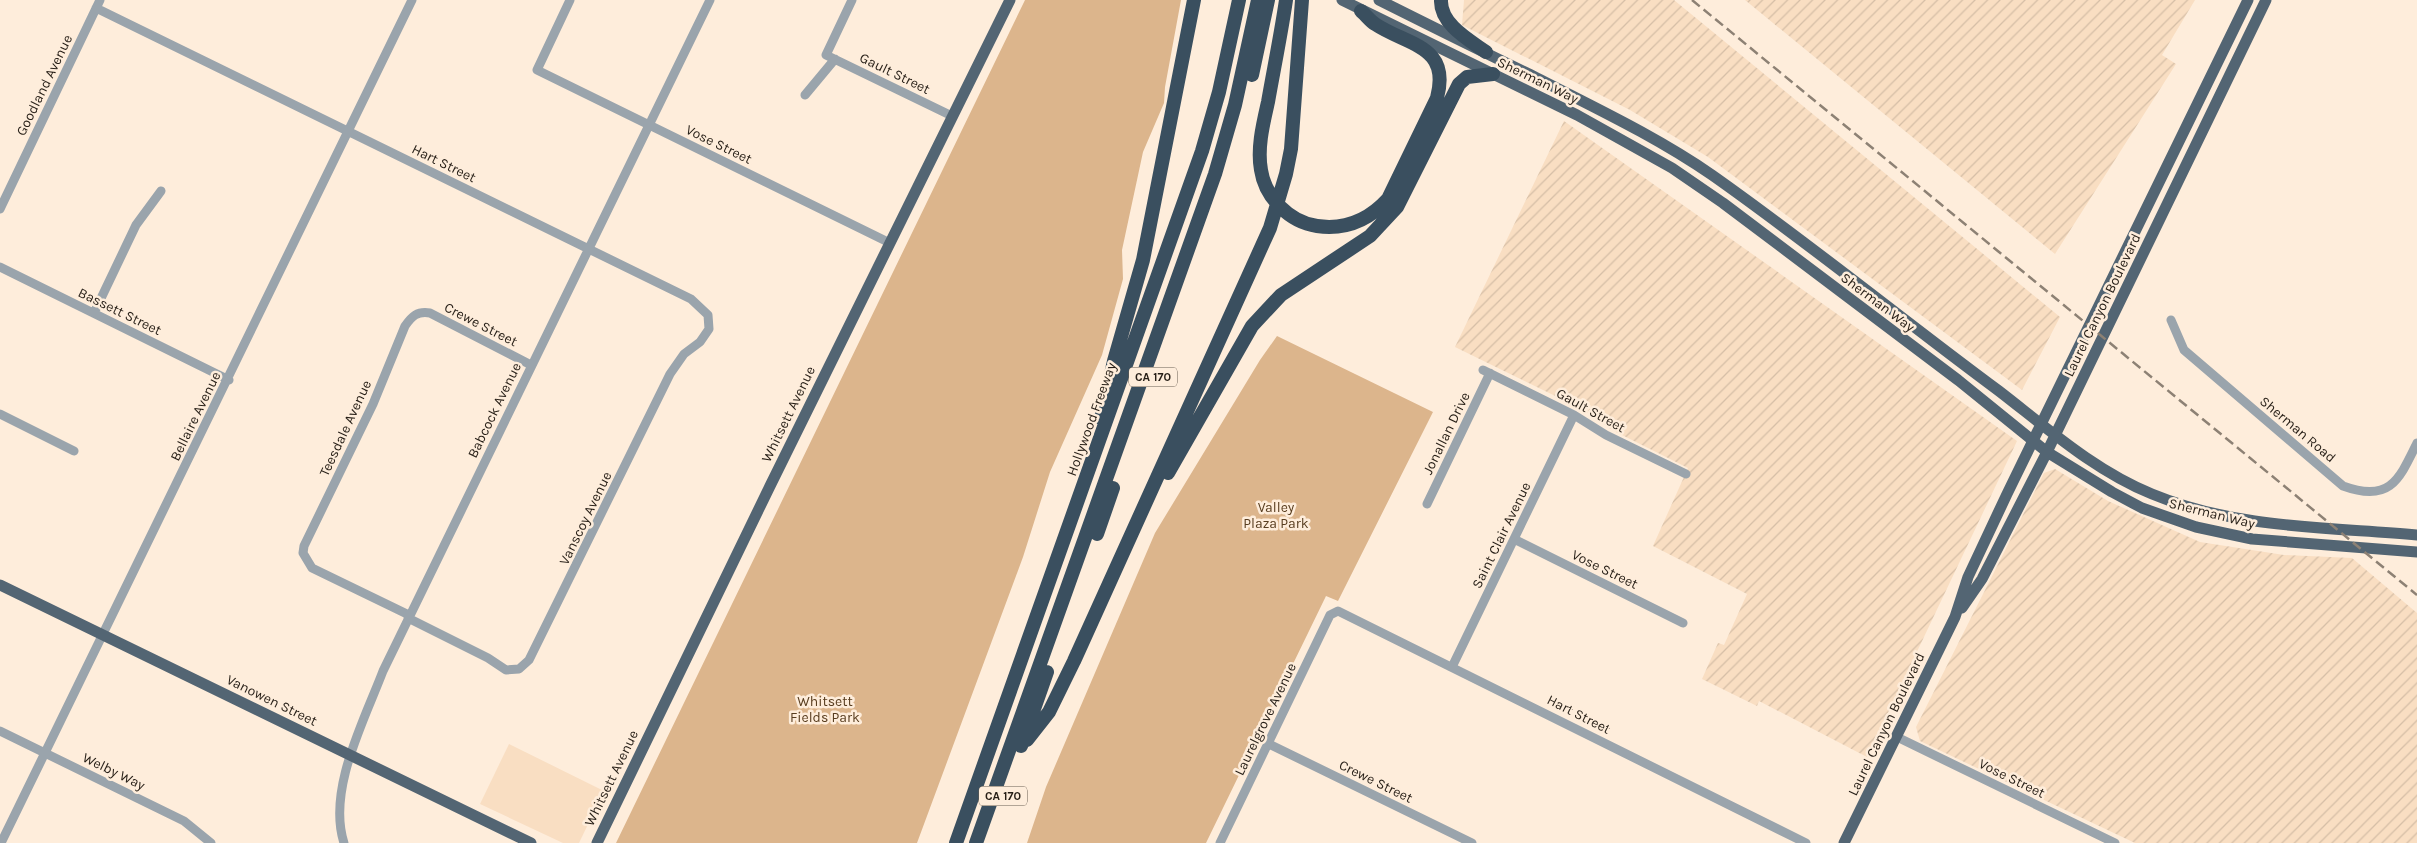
<svg xmlns="http://www.w3.org/2000/svg" width="2417" height="843" font-family="Karla,sans-serif">
	<defs>
		<pattern id="industrial-furrows" width="10" height="10" patternUnits="userSpaceOnUse" patternTransform="scale(1.25)"><rect width="10" height="10" fill="#f9dec2"/><path d="M-1 1l2-2M0 10L10 0M9 11l2-2" fill="none" stroke="#d5bea6"/></pattern>
	</defs>
	<rect width="100%" height="100%" fill="#feeddb"/>
	<path fill="#f9dec2" d="M 509,744 L 604,791 L 579,843 L 563,843 L 480,804 Z"/>
	<path fill="url(#industrial-furrows)" d="M 1464,0 L 1674,0 L 2060,317 L 2022,390 L 1708,157 L 1630,110 L 1462,25 Z
		M 1745,0 L 2195,0 L 2162,55 L 2176,64 L 2055,254 Z
		M 1564,121 L 2017,441 L 1867,757 L 1759,701 L 1757,706 L 1702,679 L 1718,643 L 1724,645 L 1747,594 L 1653,546 L 1688,468 L 1612,430 L 1584,410 L 1455,347 Z
		M 2055,469 L 2108,501 L 2200,542 L 2284,555 L 2352,558 L 2417,613 L 2417,843 L 2135,843 L 1920,741 L 1916,727 L 2044,473 Z"/>
	<path fill="#dcb58c" d="M 1025,0 L 1181,0 L 1165,87 L 1164,103 L 1143,152 L 1122,250 L 1123,279 L 1102,355 L 1050,472 L 1023,557 L 917,843 L 616,843 Z
		M 1277,336 L 1433,412 L 1338,601 L 1326,596 L 1206,843 L 1027,843 L 1046,787 L 1155,533 L 1260,360 Z"/>
	<g fill="none" stroke-linecap="round" stroke-linejoin="round">
		<path stroke="#9aa4ac" stroke-width="9" d="M 570,0 L 537,70 L 890,243
			M 852,0 L 826,55 L 952,116
			M 96,8 L 691,299 L 708,315 L 709,329 L 700,342 L 684,354 L 670,374 L 529,660 L 519,669 L 506,670 L 488,658 L 408,618
			M 805,95 L 835,59
			M 0,209 L 100,0
			M 0,267 L 229,380
			M 94,313 L 136,225 L 161,191
			M 2171,320 L 2184,350 L 2343,486 C 2390,503 2399,480 2417,443
			M 1483,370 L 1574,415 L 1606,435 L 1686,474
			M 0,414 L 74,451
			M 1427,504 L 1490,373
			M 1514,539 L 1683,623
			M 409,615 L 312,568 L 303,553 L 304,546 L 373,404 L 405,326 C 412,316 417,311 430,313 L 531,365
			M 1452,667 L 1574,415
			M 0,731 L 184,821 L 211,843
			M 1897,737 L 2115,843
			M 1269,744 L 1472,843
			M 1,843 L 412,0
			M 344,843 C 327,790 364,721 383,671 L 710,0
			M 1220,843 L 1330,615 L 1338,611 L 1806,843"/>
		<path stroke="#536573" stroke-width="11" d="M 1342,0 L 1577,115 L 1672,168 L 1723,203 L 1958,380 L 2047,452 L 2112,492 L 2142,508 L 2196,527 L 2252,539 L 2417,552
			M 1379,0 C 1429,25 1479,50 1529,74 C 1591,106 1654,135 1712,175 C 1810,244 1903,320 1999,391 C 2047,428 2095,471 2152,494 C 2237,529 2327,527 2417,535
			M 0,585 L 531,843
			M 1962,608 L 1982,579 L 2047,452 L 2266,0
			M 597,843 L 770,486 L 1010,0
			M 1844,843 L 1955,617 L 1968,577 L 2007,494 L 2248,0"/>
		<path stroke="#3a4f5f" stroke-width="14" d="M 1286,0 C 1281,34 1274,68 1268,102 C 1263,124 1257,148 1261,170 C 1265,197 1289,222 1317,226 C 1345,230 1369,220 1388,199 L 1437,98 C 1451,45 1408,46 1375,24 C 1370,21 1366,15 1361,11
			M 1441,0 C 1440,24 1469,40 1486,52
			M 1252,75 L 1268,0
			M 1101,418 L 1114,361 L 1143,260 L 1194,0
			M 1168,473 L 1252,326 L 1281,295 L 1370,236 L 1397,207 L 1459,84 L 1467,77 L 1493,74
			M 1097,534 L 1113,488
			M 1027,740 L 1049,712 L 1074,661 L 1270,228 L 1286,174 L 1291,149 L 1302,0
			M 1021,746 L 1047,672
			M 956,843 L 1202,151 L 1219,92 L 1239,0
			M 976,843 L 1215,174 L 1235,105 L 1258,0"/>
		<path stroke="#8d8174" stroke-width="2.5" stroke-dasharray="10 5" stroke-linecap="butt" d="M 1692,0 L 2417,595"/>
	</g>
	<g text-anchor="middle" stroke-width="5" stroke-linejoin="round" paint-order="stroke">
		<g fill="#feeddb" stroke="#675c51" stroke-width="1">
			<rect x="1129" y="367.5" width="48" height="19" rx="4"/>
			<rect x="979" y="786.5" width="48" height="19" rx="4"/>
		</g>
		<g font-size="12" font-weight="bold" fill="#261e16">
			<text x="1153" y="381">CA 170</text>
			<text x="1003" y="800">CA 170</text>
		</g>
		<g font-size="14" fill="#261e16" stroke="#feeddb">
			<text transform="translate(895 73) rotate(26)" y="5">Gault Street</text>
			<text transform="translate(1538 80) rotate(26)" y="5">Sherman Way</text>
			<text transform="translate(44 85) rotate(-64)" y="5">Goodland Avenue</text>
			<text transform="translate(719 144) rotate(26)" y="5">Vose Street</text>
			<text transform="translate(444 163) rotate(26)" y="5">Hart Street</text>
			<text transform="translate(1878 302) rotate(37)" y="5">Sherman Way</text>
			<text transform="translate(2102 305) rotate(-64)" y="5">Laurel Canyon Boulevard</text>
			<text transform="translate(120 311) rotate(26)" y="5">Bassett Street</text>
			<text transform="translate(481 324) rotate(27)" y="5">Crewe Street</text>
			<text transform="translate(494 410) rotate(-64)" y="5">Babcock Avenue</text>
			<text transform="translate(1591 410) rotate(29)" y="5">Gault Street</text>
			<text transform="translate(788 414) rotate(-64)" y="5">Whitsett Avenue</text>
			<text transform="translate(195 416) rotate(-64)" y="5">Bellaire Avenue</text>
			<text transform="translate(1091 419) rotate(-70)" y="5">Hollywood Freeway</text>
			<text transform="translate(345 428) rotate(-65)" y="5">Teesdale Avenue</text>
			<text transform="translate(2298 429) rotate(40)" y="5">Sherman Road</text>
			<text transform="translate(1446 433) rotate(-64)" y="5">Jonallan Drive</text>
			<text transform="translate(2212 513) rotate(14)" y="5">Sherman Way</text>
			<text transform="translate(585 518) rotate(-64)" y="5">Vanscoy Avenue</text>
			<text transform="translate(1501 535) rotate(-64)" y="5">Saint Clair Avenue</text>
			<text transform="translate(1605 569) rotate(26)" y="5">Vose Street</text>
			<text transform="translate(272 700) rotate(26)" y="5">Vanowen Street</text>
			<text transform="translate(1579 714) rotate(27)" y="5">Hart Street</text>
			<text transform="translate(1265 719) rotate(-64)" y="5">Laurelgrove Avenue</text>
			<text transform="translate(1886 724) rotate(-64)" y="5">Laurel Canyon Boulevard</text>
			<text transform="translate(114 771) rotate(26)" y="5">Welby Way</text>
			<text transform="translate(611 778) rotate(-64)" y="5">Whitsett Avenue</text>
			<text transform="translate(2012 778) rotate(26)" y="5">Vose Street</text>
			<text transform="translate(1376 781) rotate(26)" y="5">Crewe Street</text>
		</g>
		<g font-size="14" fill="#583d1f" stroke="#feeddb">
			<text x="1276" y="512">Valley<tspan x="1276" dy="16">Plaza Park</tspan></text>
			<text x="825" y="706">Whitsett<tspan x="825" dy="16">Fields Park</tspan></text>
		</g>
	</g>
</svg>
